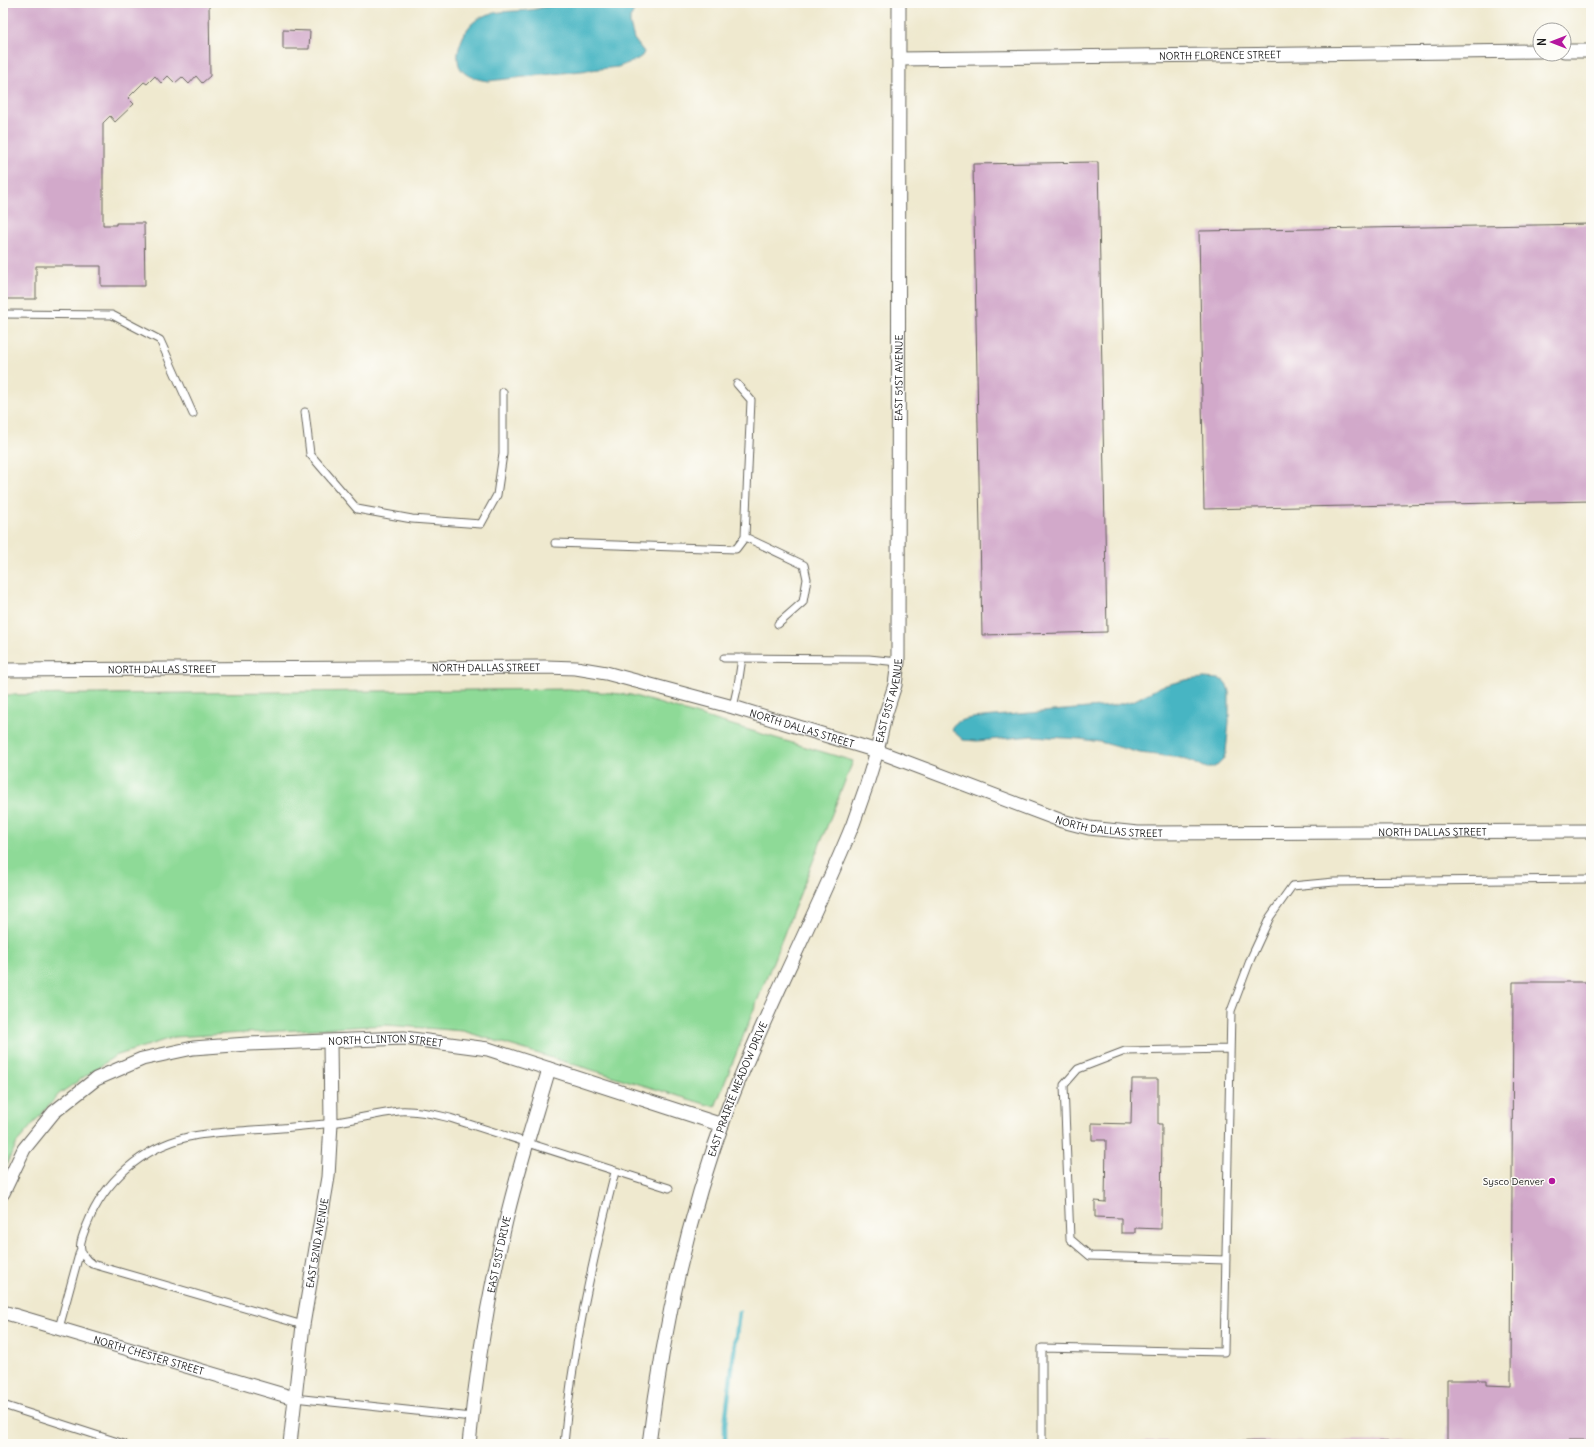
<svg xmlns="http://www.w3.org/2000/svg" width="1594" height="1447" font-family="Delius,sans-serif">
	<rect width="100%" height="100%" fill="#fdfcf7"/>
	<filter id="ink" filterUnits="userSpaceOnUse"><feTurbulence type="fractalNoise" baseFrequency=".025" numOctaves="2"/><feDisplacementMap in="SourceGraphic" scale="8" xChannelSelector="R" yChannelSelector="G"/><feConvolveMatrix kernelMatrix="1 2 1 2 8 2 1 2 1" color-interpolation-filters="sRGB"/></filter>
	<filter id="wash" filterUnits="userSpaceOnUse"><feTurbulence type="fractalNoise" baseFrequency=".012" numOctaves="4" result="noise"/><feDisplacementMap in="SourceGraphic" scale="16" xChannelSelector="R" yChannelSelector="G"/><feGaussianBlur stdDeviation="0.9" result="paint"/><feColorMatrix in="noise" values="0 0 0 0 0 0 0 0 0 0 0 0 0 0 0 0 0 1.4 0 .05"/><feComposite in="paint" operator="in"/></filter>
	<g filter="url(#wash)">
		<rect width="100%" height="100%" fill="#efe9cf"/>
		<path fill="#8eda97" stroke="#557b5a" d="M 569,689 L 631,695 L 853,761 L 715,1107 L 463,1031 L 387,1025 L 174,1037 L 115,1056 L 59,1094 L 18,1141 L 3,1172 L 3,695 Z"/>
		<path fill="#47b5c3" stroke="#326870" d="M 560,3 L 645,3 L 634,10 L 630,18 L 630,24 L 634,39 L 644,52 L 642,56 L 636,60 L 618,67 L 488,81 C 476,79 459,76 458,60 C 457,52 460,44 463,37 C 477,5 509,14 536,9 C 544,7 552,5 560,3 Z
			M 1204,678 L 1219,679 L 1224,681 L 1227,685 L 1229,692 L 1229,722 L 1226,752 L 1223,760 L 1218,765 L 1212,768 L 1207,768 L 1181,758 L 1140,753 L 1100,742 L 1080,739 L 1033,736 L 977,741 L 963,740 L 951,729 C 955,720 964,720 972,718 L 1111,706 L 1133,701 L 1162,686 L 1185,680 Z"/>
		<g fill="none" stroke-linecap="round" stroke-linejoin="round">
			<path stroke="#47b5c3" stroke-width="4.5" d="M 725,1444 L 725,1424 L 739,1312"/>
		</g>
		<g id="blocks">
			<path fill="#d2a9ca" d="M 3,3 L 209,3 L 210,76 L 202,83 L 196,76 L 189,84 L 182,77 L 175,83 L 168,76 L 161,83 L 155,76 L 147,84 L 144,82 L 128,98 L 134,104 L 115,122 L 110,116 L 103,123 L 103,225 L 116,225 L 116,223 L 144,223 L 145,286 L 101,286 L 101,266 L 36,266 L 36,299 L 5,299 L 5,331 L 3,331 Z
				M 283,30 L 310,31 L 309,49 L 283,49 Z
				M 1098,162 L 1107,632 L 982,635 L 973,164 Z
				M 1591,224 L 1591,501 L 1204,509 L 1199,231 Z
				M 1513,982 L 1591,982 L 1591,1441 L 1569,1441 L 1569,1444 L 1141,1444 L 1141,1441 L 1447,1442 L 1447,1380 L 1487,1380 L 1487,1385 L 1511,1386 Z
				M 1132,1079 L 1158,1079 L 1158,1124 L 1162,1124 L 1161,1229 L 1135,1228 L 1135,1233 L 1121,1233 L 1121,1218 L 1095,1217 L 1095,1201 L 1105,1202 L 1106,1140 L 1092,1140 L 1092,1123 L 1131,1124 Z"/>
		</g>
	</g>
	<g filter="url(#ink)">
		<use href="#blocks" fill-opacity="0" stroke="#66645b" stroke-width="1"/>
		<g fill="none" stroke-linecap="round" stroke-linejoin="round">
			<defs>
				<path id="lane" d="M 5,314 L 112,315 L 160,340 L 193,414
					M 305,412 L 310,454 L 357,509 L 412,519 L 481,524 L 497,495 L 503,454 L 503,392
					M 745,537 L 804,565 L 807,579 L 803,602 L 778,624
					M 555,543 L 736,549 L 745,537 L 751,400 L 737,384
					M 724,658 L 869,659 L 898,662
					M 733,707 L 738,685 L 742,658
					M 1226,1260 L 1090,1256 L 1070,1239 L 1064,1085 L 1078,1069 L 1125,1051 L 1230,1049
					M 303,1325 L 92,1264 C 75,1252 80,1241 87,1225 C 104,1181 142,1148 188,1137 C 209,1132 231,1132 252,1130 C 276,1129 300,1126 324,1124 C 349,1121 374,1114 399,1111 C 415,1110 434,1114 450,1118 L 669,1188
					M 59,1328 L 80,1251
					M 294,1398 L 472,1417
					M 3,1405 L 124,1444
					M 564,1444 C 572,1351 592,1262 615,1172
					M 1042,1444 L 1042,1348 L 1224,1352 L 1231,1011 L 1251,958 L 1270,917 L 1292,886 L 1334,882 L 1591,879"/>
				<g id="street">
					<path d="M 1564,51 L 1591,51"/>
					<path id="s1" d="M 899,59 L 1540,51"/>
					<path id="s2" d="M 3,670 L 545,667 L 576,668 L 606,673 L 733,707 L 877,751 L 1062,821 L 1089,828 L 1138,833 L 1591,831"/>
					<path id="s3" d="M 3,1193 L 24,1149 L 54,1112 L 96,1079 L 142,1059 L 193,1048 L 247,1044 L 404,1038 L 488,1049 L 722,1125"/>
					<path id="s4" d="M 3,1312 L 294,1398"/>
					<path id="s5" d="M 290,1444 L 303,1325 L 328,1177 L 331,1123 L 330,1042"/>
					<path id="s6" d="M 469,1444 C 476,1370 488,1297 505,1225 C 517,1172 534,1121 549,1069"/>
					<path id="s7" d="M 649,1444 C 663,1329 687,1217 728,1108 C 765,1011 814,920 853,824 L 866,787 L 877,751 L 885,716 L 895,685 L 898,662 L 899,3"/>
				</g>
			</defs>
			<use href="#lane" stroke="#66645b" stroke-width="9"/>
			<use href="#street" stroke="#66645b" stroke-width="15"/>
			<use href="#lane" stroke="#fff" stroke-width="7"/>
			<use href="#street" stroke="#fff" stroke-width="13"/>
		</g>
	</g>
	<circle fill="#b5179e" stroke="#fdfcf7" stroke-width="1.5" cx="1552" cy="1181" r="4"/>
	<g text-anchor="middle" stroke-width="3" stroke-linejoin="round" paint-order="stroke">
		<g font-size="10" fill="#1c1c1c" stroke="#fdfcf7">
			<text dy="4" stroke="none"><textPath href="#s1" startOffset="321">NORTH FLORENCE STREET</textPath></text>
			<text dy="4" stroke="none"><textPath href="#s7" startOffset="1109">EAST 51ST AVENUE</textPath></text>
			<text dy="4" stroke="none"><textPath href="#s2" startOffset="483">NORTH DALLAS STREET</textPath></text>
			<text dy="4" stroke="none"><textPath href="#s2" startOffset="159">NORTH DALLAS STREET</textPath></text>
			<text dy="4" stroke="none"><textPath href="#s7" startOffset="785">EAST 51ST AVENUE</textPath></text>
			<text dy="4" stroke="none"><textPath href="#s2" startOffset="807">NORTH DALLAS STREET</textPath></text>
			<text dy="4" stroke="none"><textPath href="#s2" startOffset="1131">NORTH DALLAS STREET</textPath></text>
			<text dy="4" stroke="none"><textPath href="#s2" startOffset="1455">NORTH DALLAS STREET</textPath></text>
			<text dy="4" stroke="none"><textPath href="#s3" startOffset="445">NORTH CLINTON STREET</textPath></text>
			<text dy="4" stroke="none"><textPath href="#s7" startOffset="367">EAST PRAIRIE MEADOW DRIVE</textPath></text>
			<text dy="4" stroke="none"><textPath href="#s5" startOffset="203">EAST 52ND AVENUE</textPath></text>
			<text dy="4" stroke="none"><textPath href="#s6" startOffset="192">EAST 51ST DRIVE</textPath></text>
			<text dy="4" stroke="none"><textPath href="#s4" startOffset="152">NORTH CHESTER STREET</textPath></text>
		</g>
		<g font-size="10" fill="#1c1c1c" stroke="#fdfcf7" text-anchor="end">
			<text x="1544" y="1185">Sysco Denver</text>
		</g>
	</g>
	<rect width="1594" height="1447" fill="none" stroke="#fdfcf7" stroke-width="16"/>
	<g transform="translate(1552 42) rotate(270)"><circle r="19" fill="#fdfcf7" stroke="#a3a29f"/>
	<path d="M0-3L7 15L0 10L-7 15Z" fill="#b5179e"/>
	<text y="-6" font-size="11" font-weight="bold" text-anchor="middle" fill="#1c1c1c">N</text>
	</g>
</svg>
